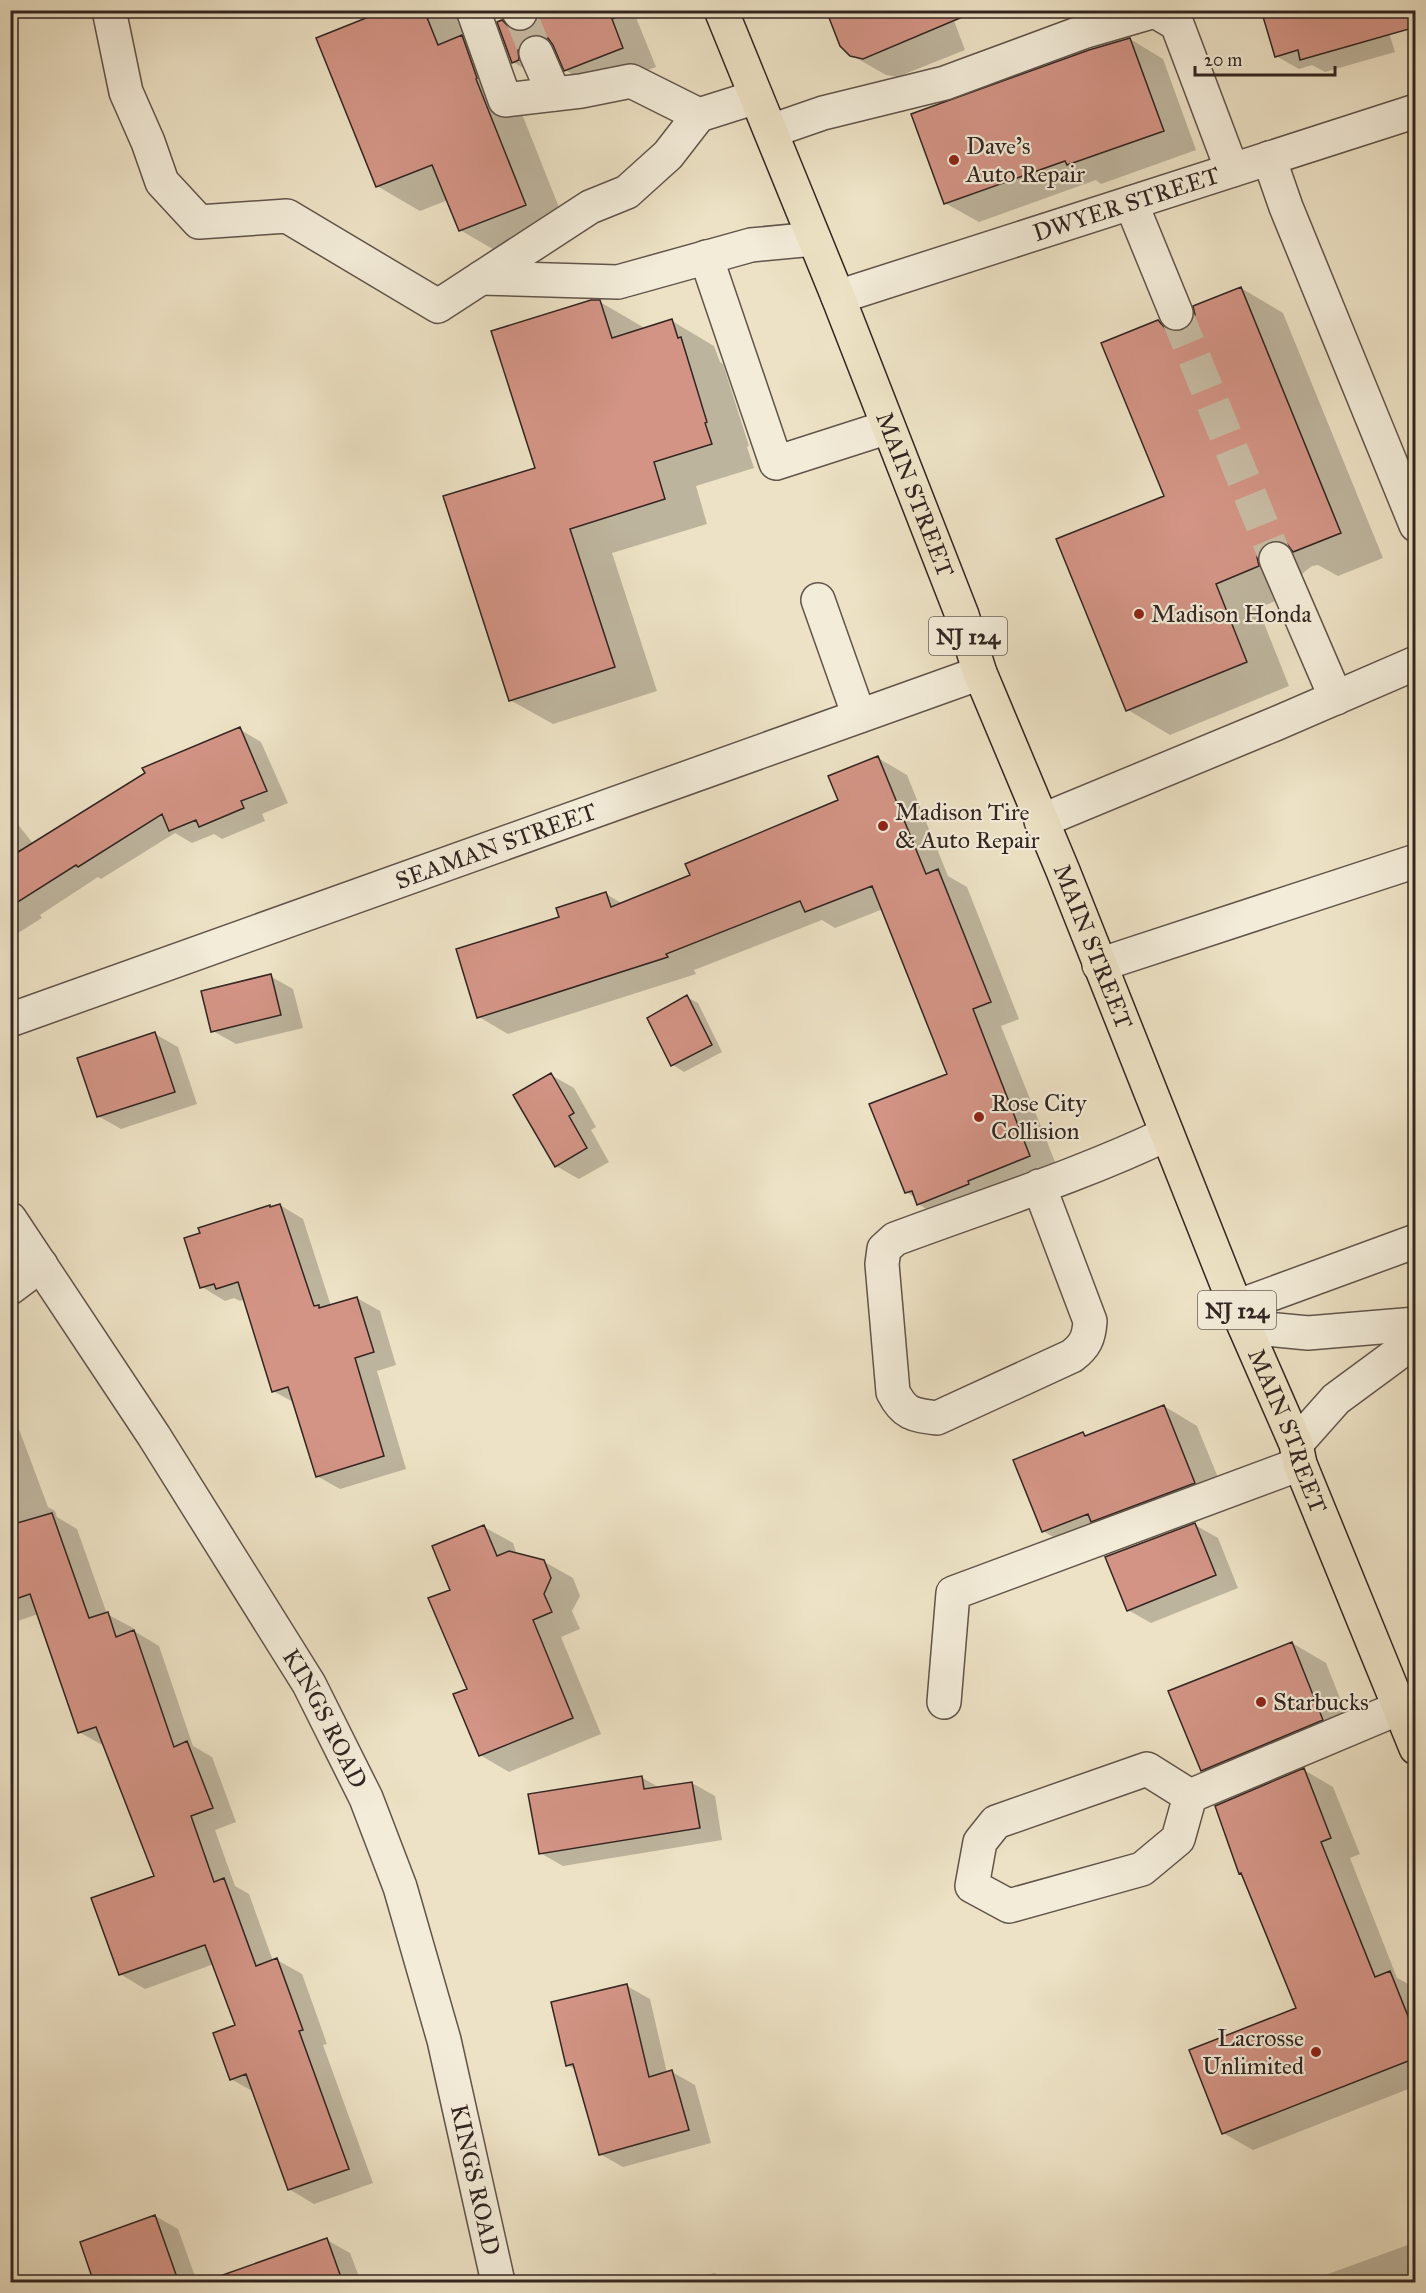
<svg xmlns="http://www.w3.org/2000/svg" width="1426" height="2293" font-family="'IM FELL Great Primer',serif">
	<rect width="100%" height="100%" fill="#ede2c5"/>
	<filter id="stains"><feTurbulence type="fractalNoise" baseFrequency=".00333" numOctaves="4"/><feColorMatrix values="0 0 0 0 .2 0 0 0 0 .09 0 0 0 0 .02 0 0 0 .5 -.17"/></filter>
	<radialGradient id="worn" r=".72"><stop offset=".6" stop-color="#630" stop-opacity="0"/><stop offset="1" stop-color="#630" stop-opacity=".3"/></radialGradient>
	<path fill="#0003" d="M 370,10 L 456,10 L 469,41 L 518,104 L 568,230 L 503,255 L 460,230 L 448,200 L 420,211 L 377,186 L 373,17 Z
		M 540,10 L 633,10 L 656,67 L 599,89 L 565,70 L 560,57 L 555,61 L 547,82 L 513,62 L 502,22 L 521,33 L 532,29 L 538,22 Z
		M 950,10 L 965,50 L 897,77 L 886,75 L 851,55 Z
		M 1382,10 L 1395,52 L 1325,72 L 1312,65 L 1299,69 L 1276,56 Z
		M 1130,39 L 1163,59 L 1196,150 L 1101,184 L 1096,180 L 979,222 L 945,203 Z
		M 1241,288 L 1283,313 L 1383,558 L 1338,576 L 1318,565 L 1312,566 L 1303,573 L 1300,583 L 1301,591 L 1258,608 L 1289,686 L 1170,735 L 1128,710 L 1165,497 L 1158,321 L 1178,332 L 1183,332 L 1192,325 L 1196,315 Z
		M 600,302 L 643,327 L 644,330 L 672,321 L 714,346 L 720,362 L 723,364 L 749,446 L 747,447 L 754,468 L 696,486 L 707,524 L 612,553 L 657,691 L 553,724 L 510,700 L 536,469 Z
		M 239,729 L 261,742 L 288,803 L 262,814 L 265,821 L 222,839 L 214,834 L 192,843 L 175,833 L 101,879 L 98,877 L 40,915 L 42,918 L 10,938 L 10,814 L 34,845 Z
		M 878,758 L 907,775 L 948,876 L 967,887 L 1019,1019 L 1001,1026 L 1059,1172 L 947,1221 L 918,1204 L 916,1198 L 906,1192 L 949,1075 L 883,909 L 835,928 L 822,920 L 694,970 L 696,974 L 508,1034 L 479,1017 L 561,918 L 606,894 L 623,904 L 692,876 L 840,801 Z
		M 270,976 L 293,989 L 303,1028 L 236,1044 L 213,1031 Z
		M 687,997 L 698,1003 L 722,1052 L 684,1072 L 673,1065 L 649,1018 Z
		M 155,1034 L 178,1047 L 197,1104 L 121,1129 L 98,1116 Z
		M 551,1075 L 574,1088 L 596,1127 L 591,1130 L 609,1162 L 579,1179 L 556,1166 Z
		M 280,1205 L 303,1219 L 331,1306 L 357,1298 L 380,1311 L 396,1365 L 377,1371 L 406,1469 L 340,1489 L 317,1476 L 295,1403 L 273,1391 L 245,1299 L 240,1301 L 234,1298 L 225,1301 L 202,1287 L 269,1206 L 272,1208 Z
		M 1164,1406 L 1197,1426 L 1228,1502 L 1077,1551 L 1043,1531 L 1083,1434 L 1087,1436 Z
		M 10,1420 L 17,1424 L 48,1507 L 55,1511 L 57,1517 L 77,1529 L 107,1614 L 133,1628 L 134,1631 L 159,1646 L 193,1746 L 212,1757 L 236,1822 L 215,1830 L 235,1886 L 249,1894 L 273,1961 L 277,1960 L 302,1974 L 327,2044 L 323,2045 L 373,2183 L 314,2204 L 289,2189 L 254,2092 L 231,2079 L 236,2026 L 214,1964 L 145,1989 L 120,1974 L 155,1877 L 104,1746 L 79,1732 L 38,1614 L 18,1621 L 10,1616 Z
		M 1195,1525 L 1218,1538 L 1238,1588 L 1151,1623 L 1128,1610 Z
		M 484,1527 L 513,1543 L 517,1555 L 543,1561 L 573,1578 L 580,1596 L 572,1611 L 580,1629 L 561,1637 L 601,1734 L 509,1772 L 480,1755 L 452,1591 Z
		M 1292,1643 L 1326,1663 L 1356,1739 L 1235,1789 L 1202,1770 Z
		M 1304,1770 L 1333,1787 L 1360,1854 L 1350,1858 L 1397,1978 L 1416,1988 L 1416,2086 L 1253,2150 L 1223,2133 L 1298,2009 L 1241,1873 Z
		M 641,1777 L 660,1788 L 692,1783 L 715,1796 L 722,1840 L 563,1866 L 540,1853 Z
		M 627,1986 L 650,1999 L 667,2073 L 672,2072 L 695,2085 L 711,2143 L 623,2167 L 600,2154 L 577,2070 L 567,2065 Z
		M 155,2216 L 178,2229 L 197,2282 L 96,2282 Z
		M 327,2240 L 350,2253 L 361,2282 L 246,2282 Z
		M 1416,2242 L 1416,2282 L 1306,2282 Z
		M 714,2273 L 731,2282 L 689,2282 Z"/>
	<path fill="#d39485" stroke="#322521" stroke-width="1.5" d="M 386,10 L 424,10 L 438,45 L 462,35 L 477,78 L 476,79 L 526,205 L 459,231 L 432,165 L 376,187 L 316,38 Z
		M 538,10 L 632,10 L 612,19 L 623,48 L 564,71 L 553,45 L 548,38 L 539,34 L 529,36 L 521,41 L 518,50 L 519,60 L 512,63 L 497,22 L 502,20 L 511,29 L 522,32 L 531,28 L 536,22 Z
		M 826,10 L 979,10 L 863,59 L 850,56 L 840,46 Z
		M 1261,10 L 1416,10 L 1416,27 L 1300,60 L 1298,50 L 1275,57 Z
		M 1130,38 L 1164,131 L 1067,165 L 1065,161 L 944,204 L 911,114 L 1089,50 Z
		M 1241,287 L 1341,533 L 1293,552 L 1287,544 L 1279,541 L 1269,542 L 1261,548 L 1257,557 L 1259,566 L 1216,584 L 1247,662 L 1126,711 L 1056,539 L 1164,496 L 1101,343 L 1158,320 L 1165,328 L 1173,331 L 1183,331 L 1191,324 L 1195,315 L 1193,306 Z
		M 591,300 L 600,300 L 612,338 L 672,319 L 678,338 L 681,337 L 707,422 L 705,423 L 712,444 L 654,462 L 665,499 L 570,529 L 615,667 L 509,701 L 443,496 L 535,468 L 491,331 Z
		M 240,727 L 267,791 L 241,801 L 244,808 L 199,827 L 196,820 L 169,831 L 162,814 L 78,867 L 76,865 L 10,907 L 10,857 L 145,773 L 142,768 Z
		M 878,756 L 926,874 L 938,869 L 991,1002 L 973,1009 L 1030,1156 L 968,1181 L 969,1184 L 917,1205 L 912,1191 L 905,1193 L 869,1104 L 947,1074 L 872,886 L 805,912 L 800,901 L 666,954 L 668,957 L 477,1018 L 456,949 L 559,917 L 556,908 L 606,892 L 611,907 L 690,875 L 685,864 L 838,800 L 828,776 Z
		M 271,974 L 281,1015 L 211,1032 L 201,991 Z
		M 687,995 L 712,1045 L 671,1066 L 647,1018 Z
		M 155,1032 L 175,1092 L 97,1117 L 77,1058 Z
		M 551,1073 L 574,1113 L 569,1116 L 587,1148 L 555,1167 L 513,1095 Z
		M 280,1204 L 314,1306 L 319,1305 L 319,1308 L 357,1297 L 374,1352 L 355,1358 L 384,1456 L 316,1477 L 288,1387 L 272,1392 L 238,1282 L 216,1289 L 214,1284 L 200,1288 L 184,1238 L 200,1233 L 198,1228 L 270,1205 L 270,1207 Z
		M 1164,1405 L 1195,1483 L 1091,1522 L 1088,1514 L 1042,1532 L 1013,1460 L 1083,1432 L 1085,1436 Z
		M 52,1513 L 89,1618 L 108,1612 L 116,1637 L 134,1630 L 174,1747 L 187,1741 L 213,1808 L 191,1816 L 214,1882 L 224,1878 L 256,1966 L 277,1958 L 303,2030 L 299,2031 L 349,2169 L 288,2190 L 246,2074 L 230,2080 L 213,2033 L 235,2025 L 205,1945 L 119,1975 L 91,1898 L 154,1876 L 96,1727 L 78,1733 L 30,1594 L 10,1601 L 10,1525 Z
		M 1195,1523 L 1216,1575 L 1127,1611 L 1105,1557 Z
		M 484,1525 L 497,1556 L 509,1551 L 544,1560 L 551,1578 L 544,1594 L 552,1612 L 533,1620 L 573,1718 L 479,1756 L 453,1694 L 467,1689 L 428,1598 L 450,1590 L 432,1546 Z
		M 1292,1642 L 1323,1720 L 1201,1771 L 1168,1691 Z
		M 1304,1768 L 1331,1838 L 1321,1842 L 1375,1977 L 1390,1971 L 1416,2036 L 1416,2058 L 1222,2134 L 1189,2050 L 1296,2008 L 1241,1873 L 1239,1874 L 1215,1806 Z
		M 642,1776 L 644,1789 L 692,1782 L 700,1828 L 539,1854 L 528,1794 Z
		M 627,1984 L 649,2077 L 672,2070 L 689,2130 L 599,2155 L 573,2064 L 566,2066 L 551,2002 Z
		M 155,2215 L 179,2283 L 94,2283 L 80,2242 Z
		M 327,2238 L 343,2283 L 218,2283 L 217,2277 Z"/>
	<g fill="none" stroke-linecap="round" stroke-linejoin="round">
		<path stroke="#c8bca4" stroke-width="33" stroke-dasharray="33 16" stroke-linecap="butt" d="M 520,13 L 536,53
			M 1176,313 L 1276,559"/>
		<defs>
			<g id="minor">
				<path d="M 109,10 L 126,92 L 148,142 L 162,182 L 199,222 L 287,216 L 438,306 L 590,207 L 627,192 L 668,155 L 699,115 L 756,97"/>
				<path d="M 473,10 L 505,100 L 581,91 L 631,81 L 699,115"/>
				<path d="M 518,10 L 520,13"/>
				<path d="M 536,53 L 554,94"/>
				<path d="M 771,131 L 823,113 L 945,83 L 1083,32 L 1155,11 L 1177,24 L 1232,170"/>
				<path d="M 1269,158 L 1286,207 L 1416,525"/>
				<path d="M 1131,203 L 1176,313"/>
				<path d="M 706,257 L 776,463 L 888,427"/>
				<path d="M 481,278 L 618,282 L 751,245 L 814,239"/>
				<path id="s1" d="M 838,297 L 1416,111"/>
				<path d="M 1276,559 L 1336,698"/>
				<path d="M 818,600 L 859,716"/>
				<path d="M 1041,821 L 1275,724 L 1416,663"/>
				<path d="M 1099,965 L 1416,861"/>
				<path id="s2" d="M 10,1020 L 980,673"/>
				<path d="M 1039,1186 L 1090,1321 C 1089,1338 1085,1346 1072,1356 L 937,1418 C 913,1415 904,1414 893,1392 L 882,1264 L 884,1249 L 895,1239 C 986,1205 1079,1176 1167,1134"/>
				<path id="s3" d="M 10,1219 L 154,1436 L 309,1684 L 366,1798 L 400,1887 L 444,2040 L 498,2282"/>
				<path d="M 10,1288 L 41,1265"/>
				<path d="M 1236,1307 L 1416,1241"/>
				<path d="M 1245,1327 L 1308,1333 L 1416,1324"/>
				<path d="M 1296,1444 L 1336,1399 L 1416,1340"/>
				<path d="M 944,1702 L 953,1593 L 1300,1464"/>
				<path d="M 1190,1796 L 1178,1839 L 1142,1869 L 1009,1906 L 972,1886 L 980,1842 L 996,1822 L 1147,1769 L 1190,1796 L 1399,1708"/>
			</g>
			<g id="major">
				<path id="s4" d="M 721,10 L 838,297 L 962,615 L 980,673 L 1063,871 L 1236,1307 L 1296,1444 L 1300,1464 L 1416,1748"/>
			</g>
		</defs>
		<use href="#minor" stroke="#61544a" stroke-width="36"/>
		<use href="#major" stroke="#322521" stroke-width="36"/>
		<use href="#minor" stroke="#f3ecd9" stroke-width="33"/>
		<use href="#major" stroke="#ede2c5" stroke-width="33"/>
	</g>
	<g fill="#8f2418" stroke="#f3ecd9" stroke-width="2">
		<circle cx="954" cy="160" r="6"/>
		<circle cx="1139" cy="614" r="6"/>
		<circle cx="883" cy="826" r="6"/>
		<circle cx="979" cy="1117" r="6"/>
		<circle cx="1261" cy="1702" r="6"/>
		<circle cx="1316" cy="2052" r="6"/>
	</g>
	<g text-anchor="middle" stroke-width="4.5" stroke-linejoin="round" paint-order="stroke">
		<g fill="#f3ecd9" stroke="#6c6158" stroke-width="1.5">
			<rect x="929" y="617" width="78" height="38" rx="4.5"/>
			<rect x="1198" y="1291" width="78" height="38" rx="4.5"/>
		</g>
		<g font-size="22" font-weight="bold" fill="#322521">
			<text x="968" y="644">NJ 124</text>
			<text x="1237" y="1318">NJ 124</text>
		</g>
		<g font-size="24" fill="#322521" stroke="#f3ecd9" text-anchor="start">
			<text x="966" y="154">Dave's<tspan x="966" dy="28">Auto Repair</tspan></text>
			<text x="1151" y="622">Madison Honda</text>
			<text x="895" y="820">Madison Tire<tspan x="895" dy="28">&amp; Auto Repair</tspan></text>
			<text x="991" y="1111">Rose City<tspan x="991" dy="28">Collision</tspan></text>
			<text x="1273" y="1710">Starbucks</text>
			<text x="1304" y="2046" text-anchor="end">Lacrosse<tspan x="1304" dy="28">Unlimited</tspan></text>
		</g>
		<g font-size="24" fill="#322521" stroke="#f3ecd9">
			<text dy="8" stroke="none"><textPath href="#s1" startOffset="303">DWYER STREET</textPath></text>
			<text dy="8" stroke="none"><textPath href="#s4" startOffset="522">MAIN STREET</textPath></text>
			<text dy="8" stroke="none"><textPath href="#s2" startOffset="516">SEAMAN STREET</textPath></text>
			<text dy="8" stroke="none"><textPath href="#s4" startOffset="1008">MAIN STREET</textPath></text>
			<text dy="8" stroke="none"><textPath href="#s4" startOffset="1530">MAIN STREET</textPath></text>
			<text dy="8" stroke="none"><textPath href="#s3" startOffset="591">KINGS ROAD</textPath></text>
			<text dy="8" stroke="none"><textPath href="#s3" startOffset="1078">KINGS ROAD</textPath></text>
		</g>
	</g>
	<rect width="1426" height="2293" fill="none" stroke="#ede2c5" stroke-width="36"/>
	<rect x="12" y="12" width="1402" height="2269" fill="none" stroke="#322521" stroke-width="3"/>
	<rect x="18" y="18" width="1390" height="2257" fill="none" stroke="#322521" stroke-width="1.5"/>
	<path d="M1195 66v9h140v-9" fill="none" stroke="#322521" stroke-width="3"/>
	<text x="1204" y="66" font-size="18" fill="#322521" stroke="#f3ecd9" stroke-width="4.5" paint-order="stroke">20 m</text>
	<rect width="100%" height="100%" filter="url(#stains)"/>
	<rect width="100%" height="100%" fill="url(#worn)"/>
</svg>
